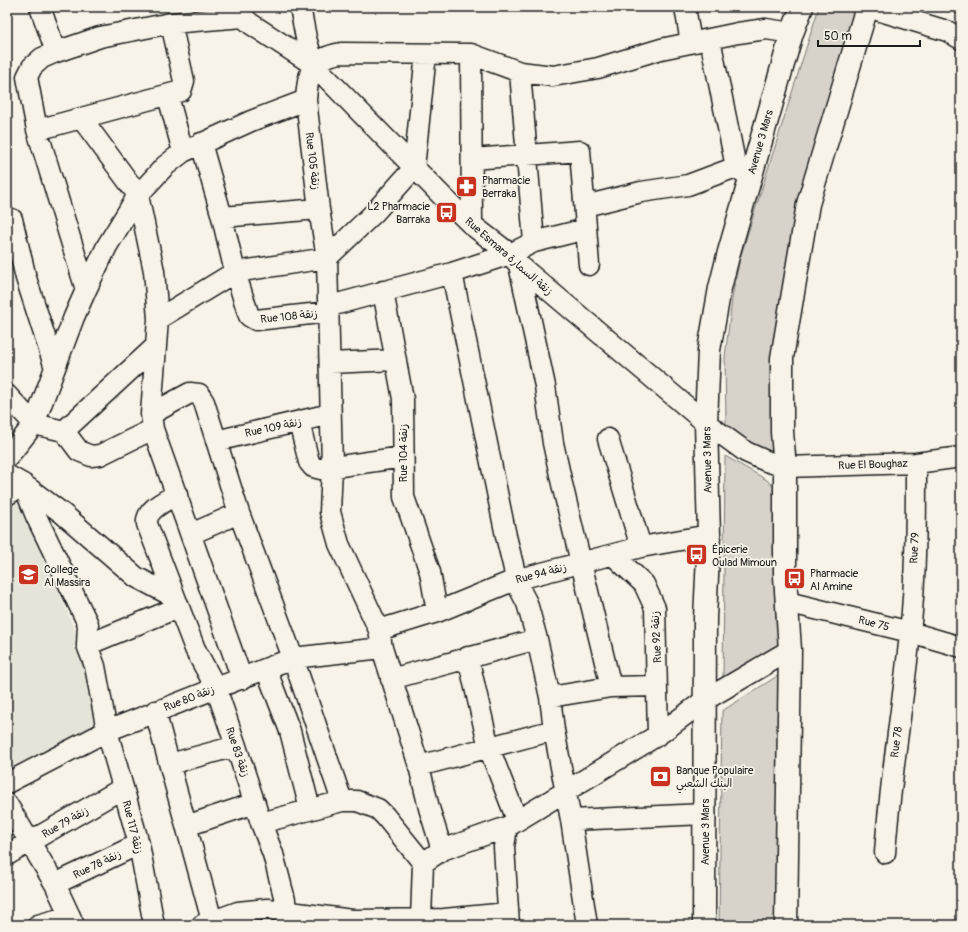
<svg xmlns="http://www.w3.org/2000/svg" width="968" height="932" font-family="Pangolin,'Playpen Sans Arabic',sans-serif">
	<rect width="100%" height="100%" fill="#f7f3e8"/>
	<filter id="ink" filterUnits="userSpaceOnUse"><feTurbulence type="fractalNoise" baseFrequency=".025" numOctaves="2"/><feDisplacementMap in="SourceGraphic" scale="8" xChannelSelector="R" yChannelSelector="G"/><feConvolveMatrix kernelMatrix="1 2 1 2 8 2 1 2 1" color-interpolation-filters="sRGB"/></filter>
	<g filter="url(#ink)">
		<path fill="#e6e3d9" d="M 19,496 L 81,645 L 95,730 L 7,768 L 7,506 Z"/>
		<path fill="#d7d3cb" stroke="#7a7874" d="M 819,7 L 866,7 L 805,211 L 784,457 L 740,441 L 726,424 L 725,357 L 733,292 L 740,258 Z
			M 725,456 L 767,480 L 784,498 L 781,646 L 723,680 Z
			M 779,675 L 779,925 L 719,925 L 722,711 Z"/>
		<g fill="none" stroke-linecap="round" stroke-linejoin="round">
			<path stroke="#72716c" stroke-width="4" d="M 942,7 L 961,13"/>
			<defs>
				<path id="minor" d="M 40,7 L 56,52
					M 232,7 L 251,24 L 314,65 L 444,198 L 472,225 L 510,254 L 519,265 L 706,423 L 746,452 L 766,461 L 785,467 L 916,463 L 961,457
					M 300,7 L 306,38 L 314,65
					M 685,7 L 691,43
					M 867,7 L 947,31 L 961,39
					M 710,39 L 736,167 L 747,175
					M 471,54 L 472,225
					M 520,72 L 534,242
					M 168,96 L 183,152
					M 82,119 L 138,195 L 154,271 L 158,319 L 151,414 L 153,429 L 242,679
					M 37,130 L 181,91 L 184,81 L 171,23
					M 201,143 L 222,217 L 235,272 L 249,316 L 256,320 L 329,312
					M 472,159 L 580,151 L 589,265
					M 585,206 L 641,192 L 688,185 L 736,167
					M 222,217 L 319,209
					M 12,219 L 26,278 L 55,368
					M 519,265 L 545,386 L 553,443 L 562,484 L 611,687
					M 452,273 L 506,536 L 514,569 L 515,580 L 527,603 L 537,639 L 550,697 L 554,730 L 571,820 L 587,925
					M 86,290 L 37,130 L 27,77 L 32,67 L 42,58 L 56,52 L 100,37 L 171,23 L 243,17
					M 383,291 L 403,399 L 404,497 L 430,572 L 437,612
					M 330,306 L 452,273 L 510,254 L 534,242 L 586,229
					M 158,319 L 235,272 L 327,258 L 374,213 L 414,168 L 426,54
					M 330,363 L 396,360
					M 7,395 L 34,424 L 64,431 L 79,451 L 91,456 L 100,455 L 153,429
					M 151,414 L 190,393 L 199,394 L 204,402 L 239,513 L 293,658 L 342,801
					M 299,422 L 309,462 L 313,467 L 320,469 L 403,457
					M 64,431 L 155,347
					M 608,439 L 641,547
					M 216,441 L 330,414
					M 7,458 L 34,424 L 74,317 L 86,290 L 107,246 L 138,195 L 165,166 L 183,152 L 251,121 L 306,100
					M 7,475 L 23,484 L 62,513 L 136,577 L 174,597
					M 23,484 L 36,516 L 88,624 L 87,645 L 95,666 L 107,731 L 139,844 L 154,925
					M 177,494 C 166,501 145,509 147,524 L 195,649 L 216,688 L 236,746 L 261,823 L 273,854 L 285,900 L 287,925
					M 7,495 L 23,484
					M 191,534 L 239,513
					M 613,555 L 644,584 L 655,608 L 658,735
					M 787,602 L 910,632 L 961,647
					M 379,630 L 437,612 L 515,580 L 641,547 L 709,535
					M 87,645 L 179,607
					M 468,657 L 489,748 L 517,820
					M 266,669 L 290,731 L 310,809
					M 391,679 L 537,639
					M 550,697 L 611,687 L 657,686
					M 155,711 L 212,921
					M 170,764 L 236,746
					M 419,766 L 554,730
					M 7,783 L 107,731 L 293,658 L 382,648
					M 7,804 L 55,884 L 74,925
					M 571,820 L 705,814
					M 261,823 L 342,801 L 357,801 L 378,809 L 385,816 L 423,863 L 442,850 L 507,827 L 658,735 L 705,700 L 790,650
					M 186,826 L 255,803
					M 507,827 L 504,847 L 509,925
					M 442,850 L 429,808 L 419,766 L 382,648 L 379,630 L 339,544 L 330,512 L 332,466 L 327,258 L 319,209 L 306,100 C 308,72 311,58 341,53 L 471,54 L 520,72 L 553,76 L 598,68 L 661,49 L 738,33 L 766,29 L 792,33
					M 885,853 C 890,779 903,706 910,633 C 916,577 916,519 916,463
					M 7,855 L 123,788
					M 55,884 L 139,844
					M 421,920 L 423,863
					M 38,925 L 70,916
					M 202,925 L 238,912 L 267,909 L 352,920 L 444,919 L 508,913"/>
				<path id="major" d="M 704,925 L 705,618 L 709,535 L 706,423 L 709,350 L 720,288 L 729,252 L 792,33 L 802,7
					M 786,925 L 790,650 L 785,576 L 785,467 L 782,432 L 782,358 L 808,204 L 867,7"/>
			</defs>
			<use href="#minor" stroke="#1c1c1c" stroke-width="23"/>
			<use href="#major" stroke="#1c1c1c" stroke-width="25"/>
			<use href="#minor" stroke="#f7f3e8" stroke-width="20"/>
			<use href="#major" stroke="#f7f3e8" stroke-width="22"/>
		</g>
	</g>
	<defs>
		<symbol id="pharmacy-square" viewBox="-11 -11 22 22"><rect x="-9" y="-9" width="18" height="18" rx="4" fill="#c8321e" stroke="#f7f3e8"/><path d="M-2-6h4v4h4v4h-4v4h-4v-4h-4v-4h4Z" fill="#fff"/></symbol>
		<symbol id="bus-square" viewBox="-11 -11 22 22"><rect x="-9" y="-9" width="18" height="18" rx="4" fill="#c8321e" stroke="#f7f3e8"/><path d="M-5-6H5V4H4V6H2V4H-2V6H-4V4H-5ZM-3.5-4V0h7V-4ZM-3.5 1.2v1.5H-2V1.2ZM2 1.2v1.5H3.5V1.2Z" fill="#fff"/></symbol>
		<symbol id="university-square" viewBox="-11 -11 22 22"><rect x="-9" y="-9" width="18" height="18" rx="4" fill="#c8321e" stroke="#f7f3e8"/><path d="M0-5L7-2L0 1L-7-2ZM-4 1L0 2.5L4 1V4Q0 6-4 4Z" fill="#fff"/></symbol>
		<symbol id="bank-square" viewBox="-11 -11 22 22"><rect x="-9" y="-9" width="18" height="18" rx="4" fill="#c8321e" stroke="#f7f3e8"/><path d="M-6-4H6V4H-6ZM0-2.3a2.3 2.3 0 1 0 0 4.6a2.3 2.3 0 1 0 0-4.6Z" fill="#fff"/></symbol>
	</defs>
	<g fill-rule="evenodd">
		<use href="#pharmacy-square" x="454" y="174" width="25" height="25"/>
		<use href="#bus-square" x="434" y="200" width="25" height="25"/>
		<use href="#bus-square" x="684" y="542" width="25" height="25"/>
		<use href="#university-square" x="16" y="562" width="25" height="25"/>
		<use href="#bus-square" x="782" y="566" width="25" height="25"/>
		<use href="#bank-square" x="648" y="764" width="25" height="25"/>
	</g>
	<g text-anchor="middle" stroke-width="3.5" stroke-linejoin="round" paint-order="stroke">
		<g font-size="11" fill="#1c1c1c" stroke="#f7f3e8">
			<text transform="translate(760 142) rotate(-74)" y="4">Avenue 3 Mars</text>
			<text transform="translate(313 161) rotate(83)" y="4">Rue 105 زنقة</text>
			<text transform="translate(509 256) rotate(41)" y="4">Rue Esmara زنقة السمارة</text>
			<text transform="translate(289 316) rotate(-6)" y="4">Rue 108 زنقة</text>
			<text transform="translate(273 427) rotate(-12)" y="4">Rue 109 زنقة</text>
			<text transform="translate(403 453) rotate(-90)" y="4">Rue 104 زنقة</text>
			<text transform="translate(707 460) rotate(-91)" y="4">Avenue 3 Mars</text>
			<text transform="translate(873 464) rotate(-2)" y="4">Rue El Boughaz</text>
			<text transform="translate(914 548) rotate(-87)" y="4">Rue 79</text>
			<text transform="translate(541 573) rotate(-15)" y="4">Rue 94 زنقة</text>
			<text transform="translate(874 623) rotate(14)" y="4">Rue 75</text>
			<text transform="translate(656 637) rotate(-93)" y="4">Rue 92 زنقة</text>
			<text transform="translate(189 698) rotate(-21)" y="4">Rue 80 زنقة</text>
			<text transform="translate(896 742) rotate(-83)" y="4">Rue 78</text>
			<text transform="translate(238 752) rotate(71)" y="4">Rue 83 زنقة</text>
			<text transform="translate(65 822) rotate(-30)" y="4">Rue 79 زنقة</text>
			<text transform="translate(133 827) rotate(76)" y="4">Rue 117 زنقة</text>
			<text transform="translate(705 832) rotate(-90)" y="4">Avenue 3 Mars</text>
			<text transform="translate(97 864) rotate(-26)" y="4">Rue 78 زنقة</text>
		</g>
		<g font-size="11" fill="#1c1c1c" stroke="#f7f3e8" text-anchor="start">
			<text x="482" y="184">Pharmacie<tspan x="482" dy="13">Berraka</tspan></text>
			<text x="430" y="210" text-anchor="end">L2 Pharmacie<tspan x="430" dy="13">Barraka</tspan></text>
			<text x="712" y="553">Épicerie<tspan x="712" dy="13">Oulad Mimoun</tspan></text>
			<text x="44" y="573">College<tspan x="44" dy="13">Al Massira</tspan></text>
			<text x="810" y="577">Pharmacie<tspan x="810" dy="13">Al Amine</tspan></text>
			<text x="676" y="774">Banque Populaire<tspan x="676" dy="13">البنك الشعبي</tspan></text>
		</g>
	</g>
	<rect width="968" height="932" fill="none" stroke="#f7f3e8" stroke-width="24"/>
	<rect x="12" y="12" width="944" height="908" fill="none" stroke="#1c1c1c" stroke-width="1.5" filter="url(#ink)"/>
	<path d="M818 40v6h102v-6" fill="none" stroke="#1c1c1c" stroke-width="2"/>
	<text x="824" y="40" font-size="12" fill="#1c1c1c" stroke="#f7f3e8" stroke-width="3" paint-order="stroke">50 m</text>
</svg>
